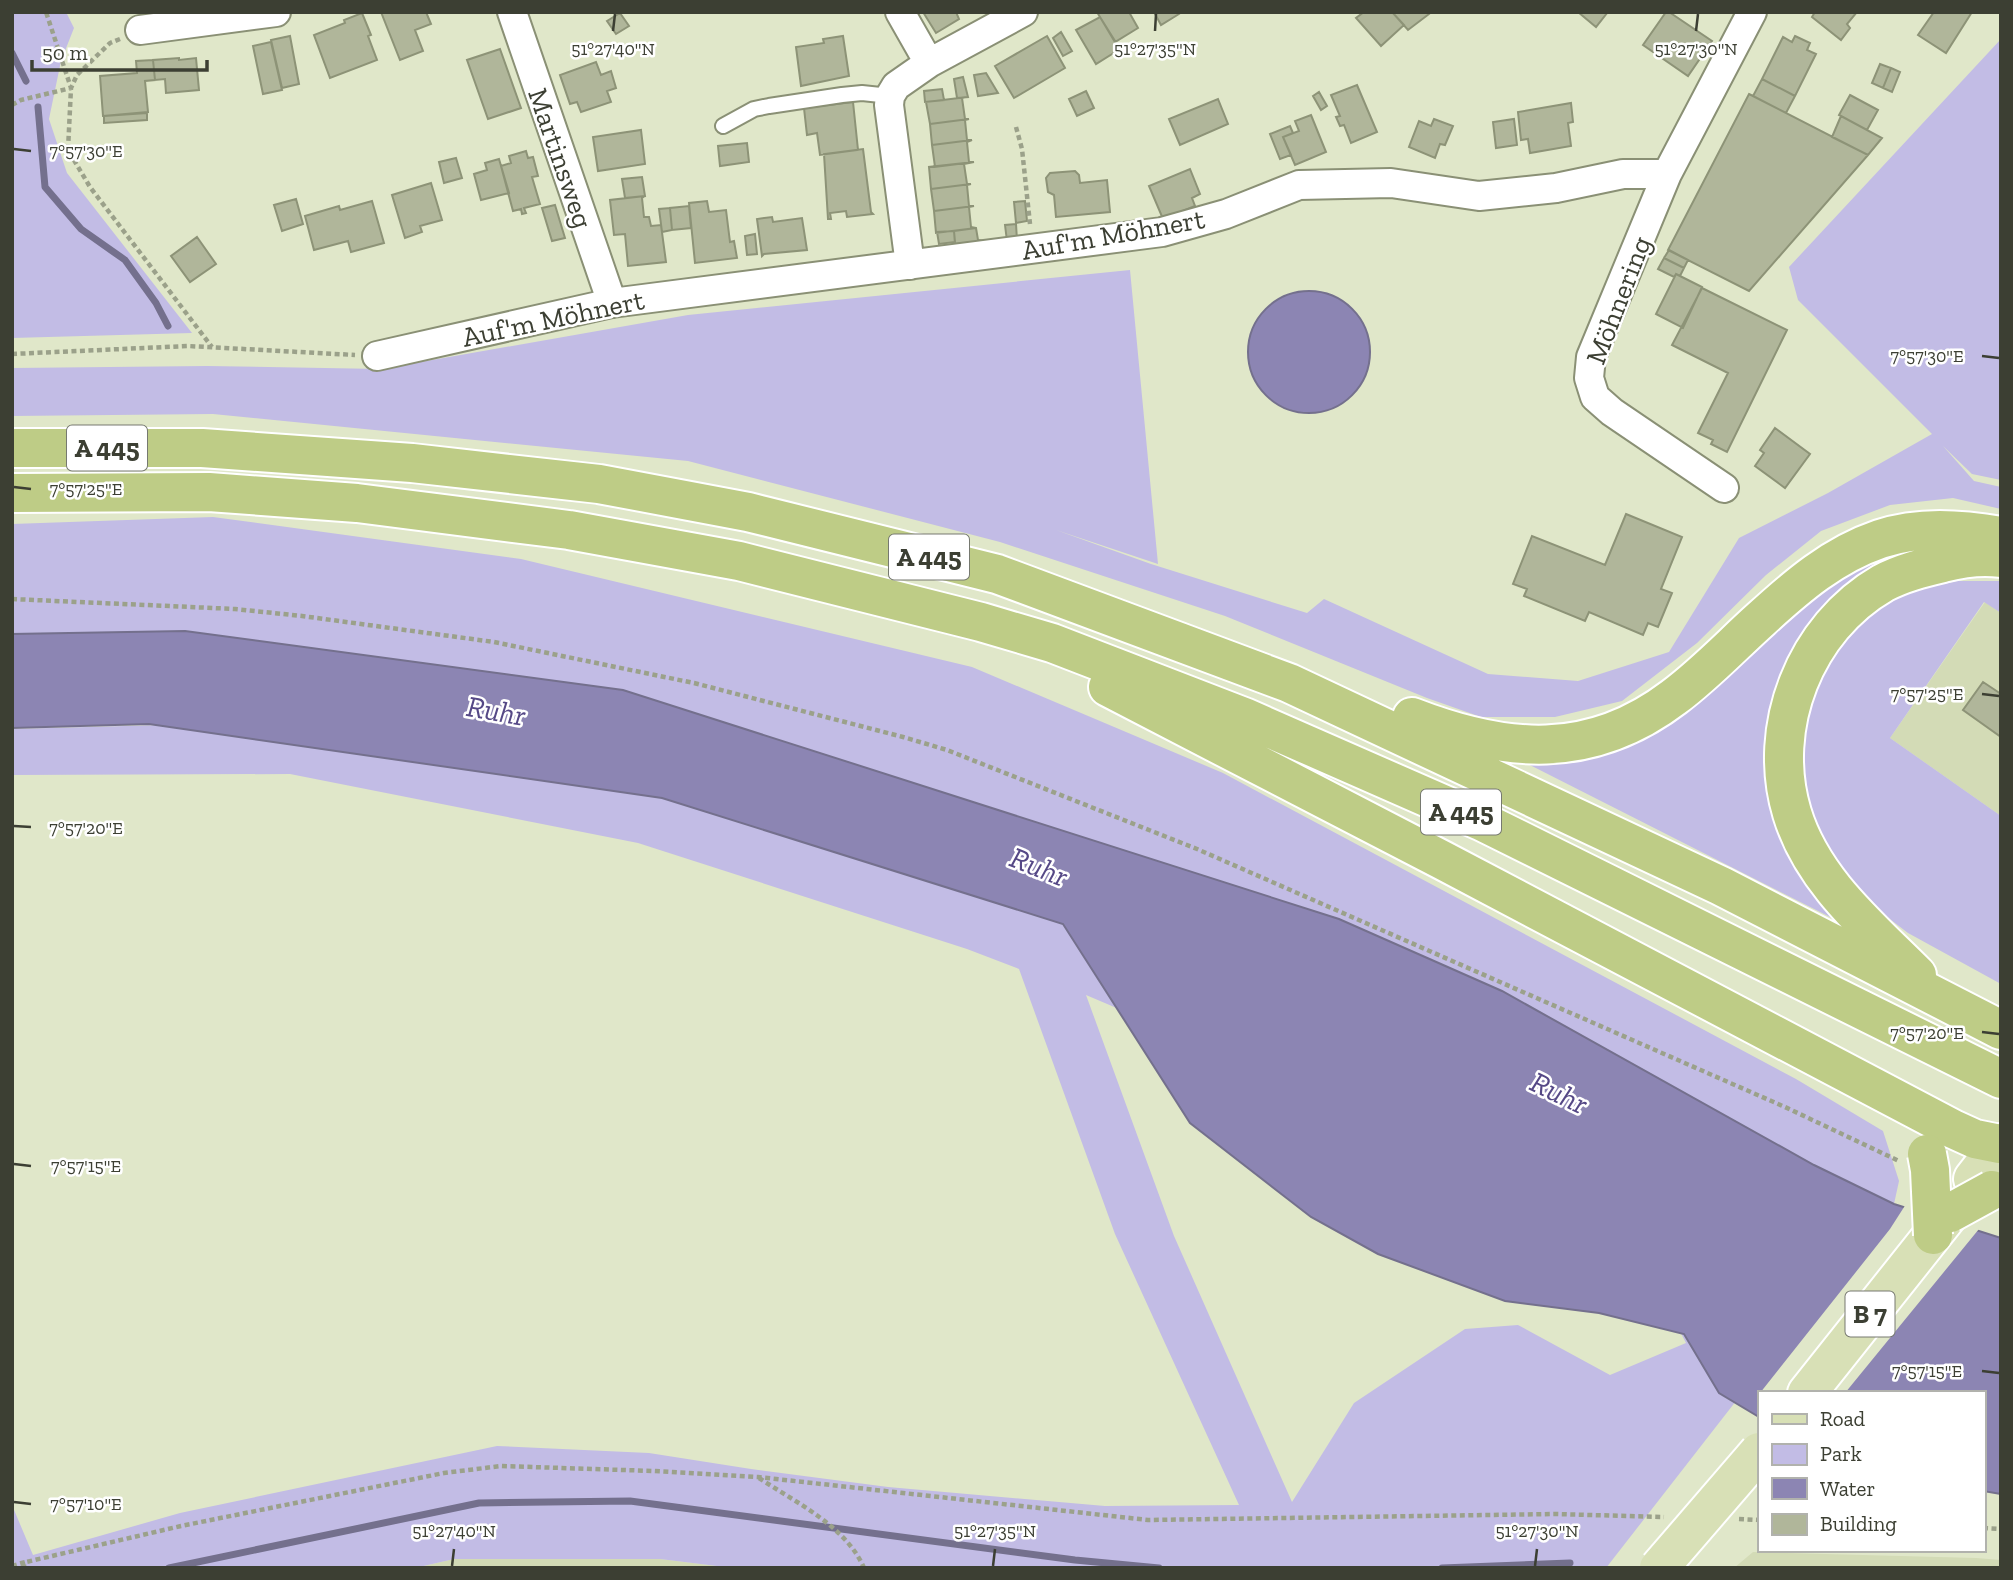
<svg xmlns="http://www.w3.org/2000/svg" width="2013" height="1580" font-family="'Zilla Slab',serif">
	<rect width="100%" height="100%" fill="#e0e7c9"/>
	<path fill="#d3dbb6" d="M 1985,602 L 2001,613 L 2001,816 L 1890,738 Z
		M 1753,1552 L 1976,1558 L 2001,1560 L 2001,1568 L 1734,1568 Z
		M 454,1559 L 660,1559 L 733,1568 L 415,1568 Z"/>
	<path fill="#c2bce5" fill-rule="evenodd" d="M 12,12 L 66,12 L 74,28 L 61,61 L 49,119 L 67,173 L 192,333 L 12,338 Z
		M 2001,39 L 2001,480 L 1972,474 L 1943,446 L 1974,481 L 2001,487 L 2001,509 L 1953,498 L 1890,505 L 1821,531 L 1766,575 L 1697,643 L 1622,701 L 1555,717 L 1481,717 L 1427,698 L 1225,616 L 1000,542 L 688,461 L 213,414 L 12,416 L 12,368 L 207,366 L 381,369 L 688,315 L 1130,270 L 1158,564 L 1056,530 L 1151,564 L 1307,613 L 1324,599 L 1488,674 L 1578,681 L 1669,652 L 1739,538 L 1828,493 L 1932,434 L 1798,300 L 1789,267 Z
		M 213,517 L 521,559 L 972,667 L 1223,773 L 1796,1079 L 1883,1131 L 1899,1181 L 1894,1204 L 1814,1165 L 1502,991 L 1339,919 L 623,690 L 185,631 L 12,634 L 12,524 Z
		M 1944,540 L 1909,554 L 1775,716 L 1837,910 L 1832,918 L 1518,759 L 1570,753 L 1853,561 Z
		M 1957,581 L 2001,581 L 2001,613 L 1984,602 L 1890,738 L 2001,816 L 2001,984 L 1908,933 L 1861,897 L 1820,841 L 1802,777 L 1805,722 L 1819,673 L 1860,618 L 1910,591 Z
		M 276,722 L 550,756 L 989,892 L 1314,1032 L 1835,1274 L 1606,1568 L 733,1568 L 660,1559 L 454,1559 L 415,1568 L 12,1568 L 12,1505 L 33,1555 L 180,1513 L 497,1446 L 649,1453 L 751,1469 L 888,1487 L 1105,1506 L 1239,1505 L 1115,1234 L 1019,969 L 967,949 L 638,843 L 290,774 L 12,775 L 12,729 ZM 1086,995 L 1286,1080 L 1655,1283 L 1686,1343 L 1610,1375 L 1518,1325 L 1465,1329 L 1354,1403 L 1292,1502 L 1174,1236 Z"/>
	<path fill="#8c85b3" stroke="#74708d" stroke-width="2" d="M1248 352a61 61 0 1 1 122 0a61 61 0 1 1-122 0Z
		M 185,631 L 623,690 L 1339,919 L 1502,991 L 1814,1165 L 1894,1204 L 2001,1238 L 2001,1494 L 1983,1491 L 1983,1393 L 1759,1393 L 1759,1417 L 1719,1393 L 1684,1334 L 1599,1313 L 1505,1301 L 1378,1254 L 1311,1217 L 1190,1123 L 1063,924 L 662,798 L 149,724 L 12,728 L 12,634 Z"/>
	<path fill="#e0e7c9" d="M 1906,1204 L 1979,1229 L 1845,1393 L 1760,1393 L 1890,1229 Z"/>
	<g fill="none" stroke-linecap="round" stroke-linejoin="round">
		<path stroke="#74708d" stroke-width="7" d="M 12,53 L 26,81
			M 38,107 L 45,187 L 81,229 L 125,260 L 156,303 L 168,326
			M 169,1568 L 479,1503 L 630,1501 L 1075,1560 L 1159,1568
			M 1442,1568 L 1570,1563"/>
	</g>
	<path fill="#b0b69a" stroke="#8d9377" stroke-width="2" d="M 381,12 L 426,12 L 431,24 L 415,30 L 423,51 L 400,60 Z
		M 923,12 L 956,12 L 959,19 L 936,33 Z
		M 1097,12 L 1129,12 L 1138,28 L 1115,42 Z
		M 1154,12 L 1178,12 L 1179,14 L 1161,25 Z
		M 1364,12 L 1392,12 L 1404,25 L 1381,46 L 1356,18 Z
		M 1392,12 L 1428,12 L 1429,14 L 1408,30 Z
		M 1578,12 L 1606,12 L 1607,13 L 1596,27 Z
		M 1666,12 L 1669,12 L 1712,41 L 1688,76 L 1643,45 Z
		M 1815,12 L 1857,12 L 1847,24 L 1850,28 L 1841,40 L 1812,17 Z
		M 1934,12 L 1972,12 L 1946,53 L 1918,35 Z
		M 362,13 L 371,35 L 368,36 L 377,60 L 330,78 L 314,35 L 345,23 L 344,20 Z
		M 620,13 L 629,26 L 616,34 L 607,21 Z
		M 1100,17 L 1120,49 L 1096,64 L 1076,30 Z
		M 1061,32 L 1072,51 L 1063,56 L 1053,38 Z
		M 290,36 L 299,84 L 282,88 L 271,40 Z
		M 843,36 L 849,76 L 801,86 L 796,47 L 824,43 L 823,39 Z
		M 1047,36 L 1065,68 L 1014,98 L 995,66 Z
		M 1795,36 L 1810,43 L 1807,50 L 1816,54 L 1795,96 L 1762,79 L 1783,37 L 1792,42 Z
		M 271,42 L 282,90 L 263,94 L 253,46 Z
		M 500,49 L 521,108 L 488,119 L 467,60 Z
		M 179,58 L 179,60 L 196,58 L 199,90 L 166,93 L 165,79 L 155,80 L 153,60 Z
		M 153,60 L 155,80 L 145,81 L 148,112 L 103,116 L 100,76 L 137,73 L 136,61 Z
		M 596,62 L 601,75 L 611,71 L 616,88 L 607,91 L 611,102 L 581,112 L 577,102 L 570,104 L 560,75 Z
		M 1880,64 L 1891,68 L 1883,88 L 1872,83 Z
		M 1891,68 L 1900,72 L 1892,92 L 1883,88 Z
		M 986,73 L 998,93 L 978,96 L 974,75 Z
		M 963,77 L 968,97 L 957,98 L 954,79 Z
		M 1762,79 L 1795,96 L 1786,113 L 1753,96 Z
		M 1357,85 L 1377,132 L 1351,143 L 1344,125 L 1340,126 L 1336,117 L 1340,116 L 1331,95 Z
		M 942,89 L 944,100 L 925,102 L 924,91 Z
		M 1086,91 L 1094,108 L 1077,116 L 1069,99 Z
		M 1319,92 L 1327,106 L 1321,110 L 1313,96 Z
		M 1749,94 L 1868,155 L 1749,291 L 1668,250 Z
		M 1850,95 L 1878,110 L 1867,130 L 1839,115 Z
		M 967,97 L 962,98 L 965,119 L 969,119 L 930,124 L 926,102 Z
		M 1218,99 L 1228,124 L 1180,145 L 1169,119 Z
		M 853,102 L 858,150 L 820,155 L 817,133 L 807,135 L 804,108 Z
		M 1571,103 L 1573,122 L 1568,123 L 1571,146 L 1530,153 L 1528,139 L 1521,140 L 1518,112 Z
		M 147,113 L 147,120 L 104,123 L 104,116 Z
		M 1311,115 L 1326,152 L 1295,165 L 1283,137 L 1299,131 L 1295,121 Z
		M 1841,116 L 1882,138 L 1868,155 L 1832,137 Z
		M 969,119 L 965,120 L 967,140 L 972,140 L 932,145 L 930,124 Z
		M 1434,119 L 1453,126 L 1445,145 L 1440,144 L 1435,158 L 1409,147 L 1419,121 L 1431,126 Z
		M 1514,119 L 1517,145 L 1496,148 L 1493,122 Z
		M 1290,126 L 1293,133 L 1283,137 L 1291,155 L 1280,159 L 1270,134 Z
		M 641,130 L 645,164 L 598,171 L 593,137 Z
		M 972,140 L 967,142 L 969,162 L 974,162 L 935,167 L 932,145 Z
		M 747,143 L 749,162 L 720,166 L 718,146 Z
		M 863,149 L 871,212 L 873,214 L 847,217 L 846,211 L 830,213 L 831,219 L 828,219 L 824,154 Z
		M 526,151 L 528,158 L 533,157 L 538,176 L 532,177 L 540,204 L 524,208 L 526,213 L 522,214 L 521,209 L 513,211 L 501,166 L 511,163 L 509,156 Z
		M 456,158 L 462,178 L 444,183 L 439,162 Z
		M 499,159 L 509,193 L 481,200 L 474,174 L 487,170 L 485,163 Z
		M 974,162 L 964,164 L 967,184 L 971,184 L 931,189 L 929,167 Z
		M 1190,169 L 1200,194 L 1192,198 L 1195,206 L 1163,219 L 1149,186 Z
		M 1075,171 L 1079,175 L 1080,183 L 1107,180 L 1110,212 L 1056,217 L 1054,195 L 1048,192 L 1046,178 L 1050,173 Z
		M 642,177 L 645,196 L 625,198 L 622,179 Z
		M 431,183 L 442,220 L 420,226 L 422,232 L 405,238 L 392,195 Z
		M 971,184 L 967,185 L 969,206 L 974,206 L 934,211 L 931,189 Z
		M 645,196 L 642,198 L 644,217 L 649,217 L 651,226 L 661,225 L 666,262 L 628,266 L 625,234 L 614,235 L 610,200 Z
		M 296,199 L 303,224 L 282,231 L 274,205 Z
		M 372,201 L 384,243 L 351,252 L 348,241 L 314,250 L 305,216 L 339,206 L 340,210 Z
		M 707,201 L 709,212 L 726,210 L 730,242 L 734,241 L 737,258 L 695,263 L 689,203 Z
		M 1025,201 L 1027,221 L 1016,223 L 1014,202 Z
		M 555,205 L 565,238 L 552,241 L 542,208 Z
		M 689,206 L 691,228 L 672,230 L 670,208 Z
		M 974,206 L 969,207 L 971,227 L 976,228 L 936,233 L 934,211 Z
		M 670,208 L 672,230 L 662,232 L 659,209 Z
		M 772,217 L 773,222 L 802,218 L 807,250 L 764,254 L 762,256 L 757,219 Z
		M 1016,224 L 1017,240 L 1007,241 L 1005,225 Z
		M 976,228 L 978,240 L 984,241 L 955,244 L 954,231 Z
		M 954,231 L 955,242 L 939,244 L 937,232 Z
		M 755,234 L 757,254 L 747,255 L 745,236 Z
		M 197,237 L 216,264 L 190,282 L 171,256 Z
		M 1669,250 L 1688,260 L 1684,268 L 1664,258 Z
		M 1664,258 L 1684,268 L 1680,276 L 1676,274 L 1674,277 L 1658,269 Z
		M 1676,274 L 1702,287 L 1683,328 L 1656,314 Z
		M 1702,288 L 1787,330 L 1727,452 L 1711,444 L 1713,440 L 1698,433 L 1728,373 L 1672,345 Z
		M 1775,428 L 1810,454 L 1785,488 L 1755,466 L 1764,453 L 1760,450 Z
		M 1626,514 L 1682,537 L 1661,589 L 1672,593 L 1658,627 L 1648,623 L 1643,635 L 1589,612 L 1585,621 L 1524,596 L 1527,589 L 1513,584 L 1532,536 L 1605,565 Z
		M 1983,682 L 2001,694 L 2001,737 L 1963,710 Z"/>
	<g fill="none" stroke-linecap="round" stroke-linejoin="round">
		<defs>
			<path id="lane" d="M 723,126 L 754,109 L 769,106 L 842,95 L 862,93 L 890,96"/>
			<path id="street" d="M 512,12 L 612,303
				M 900,12 L 929,63
				M 140,30 L 276,12
				M 910,265 L 889,105 L 890,96 L 896,86 L 929,63 L 1023,12
				M 377,356 L 612,303 L 1162,232 L 1226,214 L 1299,185 L 1391,183 L 1479,196 L 1556,188 L 1623,174 L 1667,174
				M 1724,488 L 1612,412 L 1595,397 L 1589,378 L 1591,357 L 1667,174 L 1752,12"/>
			<path id="primary" d="M 1973,1179 L 2001,1143
				M 1807,1393 L 1950,1213"/>
			<path id="highway" d="M 12,448 L 202,448 L 412,463 L 599,484 L 748,512 L 997,574 L 1289,683 L 1721,886 L 2001,1030
				M 12,493 L 209,492 L 357,503 L 569,530 L 739,561 L 981,622 L 1052,643 L 1244,717 L 1481,821 L 2001,1079
				M 1108,687 L 1442,860 L 1953,1129 L 1975,1139 L 2000,1144
				M 1412,717 C 1505,753 1590,761 1674,697 C 1705,674 1732,645 1761,619 C 1797,586 1833,555 1880,539 C 1919,526 1960,529 2001,536
				M 1917,975 C 1869,927 1812,880 1792,813 C 1766,727 1805,628 1883,583 C 1902,573 1922,568 1943,563 C 1962,558 1981,555 2001,558"/>
		</defs>
		<use href="#lane" stroke="#8a9075" stroke-width="18"/>
		<use href="#street" stroke="#8a9075" stroke-width="32"/>
		<use href="#primary" stroke="#fff" stroke-width="42"/>
		<use href="#highway" stroke="#fff" stroke-width="42"/>
		<path stroke="#9ba18a" stroke-width="4.5" stroke-dasharray="5 3.5" stroke-linecap="butt" d="M 120,39 L 110,43 L 77,75 L 71,88 L 68,150 L 90,187 L 212,347
			M 12,105 L 21,100 L 71,88 L 46,12
			M 1016,127 L 1022,149 L 1030,224
			M 12,354 L 188,346 L 355,355
			M 12,599 L 235,609 L 302,616 L 494,642 L 694,683 L 903,737 L 947,750 L 1197,849 L 1785,1107 L 1899,1161
			M 759,1478 C 795,1502 846,1526 864,1568
			M 1739,1519 L 1759,1520
			M 1983,1528 L 2001,1529
			M 12,1566 L 25,1562
			M 22,1568 L 26,1562 L 181,1526 L 444,1473 L 501,1466 L 654,1471 L 758,1477 L 1148,1520 L 1554,1514 L 1664,1517"/>
		<use href="#lane" stroke="#fff" stroke-width="14"/>
		<use href="#street" stroke="#fff" stroke-width="28"/>
		<use href="#primary" stroke="#d8e0b6" stroke-width="38"/>
		<use href="#highway" stroke="#becc86" stroke-width="38"/>
		<defs>
			<path id="primary-bridge" d="M 1659,1568 L 1759,1452"/>
			<path id="highway-bridge" d="M 1927,1154 L 1930,1170 L 1933,1235
				M 1950,1213 L 1992,1190"/>
		</defs>
		<use href="#primary-bridge" stroke="#fff" stroke-width="42" stroke-linecap="butt"/>
		<use href="#highway-bridge" stroke="#fff" stroke-width="42" stroke-linecap="butt"/>
		<use href="#primary-bridge" stroke="#d8e0b6" stroke-width="38"/>
		<use href="#highway-bridge" stroke="#becc86" stroke-width="38"/>
	</g>
	<path fill="none" stroke="#3c3f33" stroke-width="2.5" d="M 613,31 L 615,14M 1155,31 L 1156,14M 1696,31 L 1698,14M 14,149 L 31,151M 1982,356 L 1999,358M 14,487 L 31,489M 1982,694 L 1999,696M 14,826 L 31,827M 1982,1032 L 1999,1034M 14,1164 L 31,1166M 1982,1371 L 1999,1373M 14,1502 L 31,1504M 452,1566 L 454,1549M 993,1566 L 995,1549M 1535,1566 L 1537,1549"/>
	<g text-anchor="middle" stroke-width="5" stroke-linejoin="round" paint-order="stroke">
		<g fill="#fff" stroke="#767970" stroke-width="2">
			<rect x="67" y="425.5" width="80" height="45" rx="5"/>
			<rect x="889" y="534.5" width="80" height="45" rx="5"/>
			<rect x="1421" y="789.5" width="80" height="45" rx="5"/>
			<rect x="1845.5" y="1291.5" width="49" height="45" rx="5"/>
		</g>
		<g font-size="26" font-weight="bold" fill="#3c3f33">
			<text x="107" y="457">A 445</text>
			<text x="929" y="566">A 445</text>
			<text x="1461" y="821">A 445</text>
			<text x="1870" y="1323">B 7</text>
		</g>
		<g font-size="28" fill="#3c3f33" stroke="#fff">
			<text transform="translate(561 158) rotate(71)" y="10">Martinsweg</text>
			<text transform="translate(1113 234) rotate(-10)" y="10">Auf'm Möhnert</text>
			<text transform="translate(1618 300) rotate(-69)" y="10">Möhnering</text>
			<text transform="translate(553 318) rotate(-12)" y="10">Auf'm Möhnert</text>
		</g>
		<g font-size="30" font-style="italic" fill="#554886" stroke="#fff">
			<text transform="translate(496 711) rotate(10)" y="10">Ruhr</text>
			<text transform="translate(1039 867) rotate(22)" y="10">Ruhr</text>
			<text transform="translate(1559 1093) rotate(26)" y="10">Ruhr</text>
		</g>
	</g>
	<g font-size="18" text-anchor="middle" fill="#3c3f33" stroke="#fff" stroke-width="5" stroke-linejoin="round" paint-order="stroke">
		<text x="613" y="55">51°27'40"N</text>
		<text x="1155" y="55">51°27'35"N</text>
		<text x="1696" y="55">51°27'30"N</text>
		<text x="86" y="157">7°57'30"E</text>
		<text x="1927" y="362">7°57'30"E</text>
		<text x="86" y="495">7°57'25"E</text>
		<text x="1927" y="700">7°57'25"E</text>
		<text x="86" y="834">7°57'20"E</text>
		<text x="1927" y="1039">7°57'20"E</text>
		<text x="86" y="1172">7°57'15"E</text>
		<text x="1927" y="1377">7°57'15"E</text>
		<text x="86" y="1510">7°57'10"E</text>
		<text x="454" y="1537">51°27'40"N</text>
		<text x="995" y="1537">51°27'35"N</text>
		<text x="1537" y="1537">51°27'30"N</text>
	</g>
	<rect width="2013" height="1580" fill="none" stroke="#3c3f33" stroke-width="28"/>
	<rect x="1758" y="1391" width="228" height="161" fill="#ffffff" stroke="#b1b2ad" stroke-width="2"/>
	<rect x="1772" y="1414" width="35" height="10" fill="#d8e0b6" stroke="#b1b2ad" stroke-width="2"/>
	<text x="1820" y="1426" font-size="21" fill="#3c3f33">Road</text>
	<rect x="1772" y="1444" width="35" height="21" fill="#c2bce5" stroke="#b1b2ad" stroke-width="2"/>
	<text x="1820" y="1461" font-size="21" fill="#3c3f33">Park</text>
	<rect x="1772" y="1478" width="35" height="21" fill="#8c85b3" stroke="#b1b2ad" stroke-width="2"/>
	<text x="1820" y="1496" font-size="21" fill="#3c3f33">Water</text>
	<rect x="1772" y="1514" width="35" height="21" fill="#b0b69a" stroke="#b1b2ad" stroke-width="2"/>
	<text x="1820" y="1531" font-size="21" fill="#3c3f33">Building</text>
	<path d="M32 60v10h175v-10" fill="none" stroke="#3c3f33" stroke-width="3.5"/>
	<text x="42" y="60" font-size="21" fill="#3c3f33" stroke="#ffffff" stroke-width="5" paint-order="stroke">50 m</text>
</svg>
